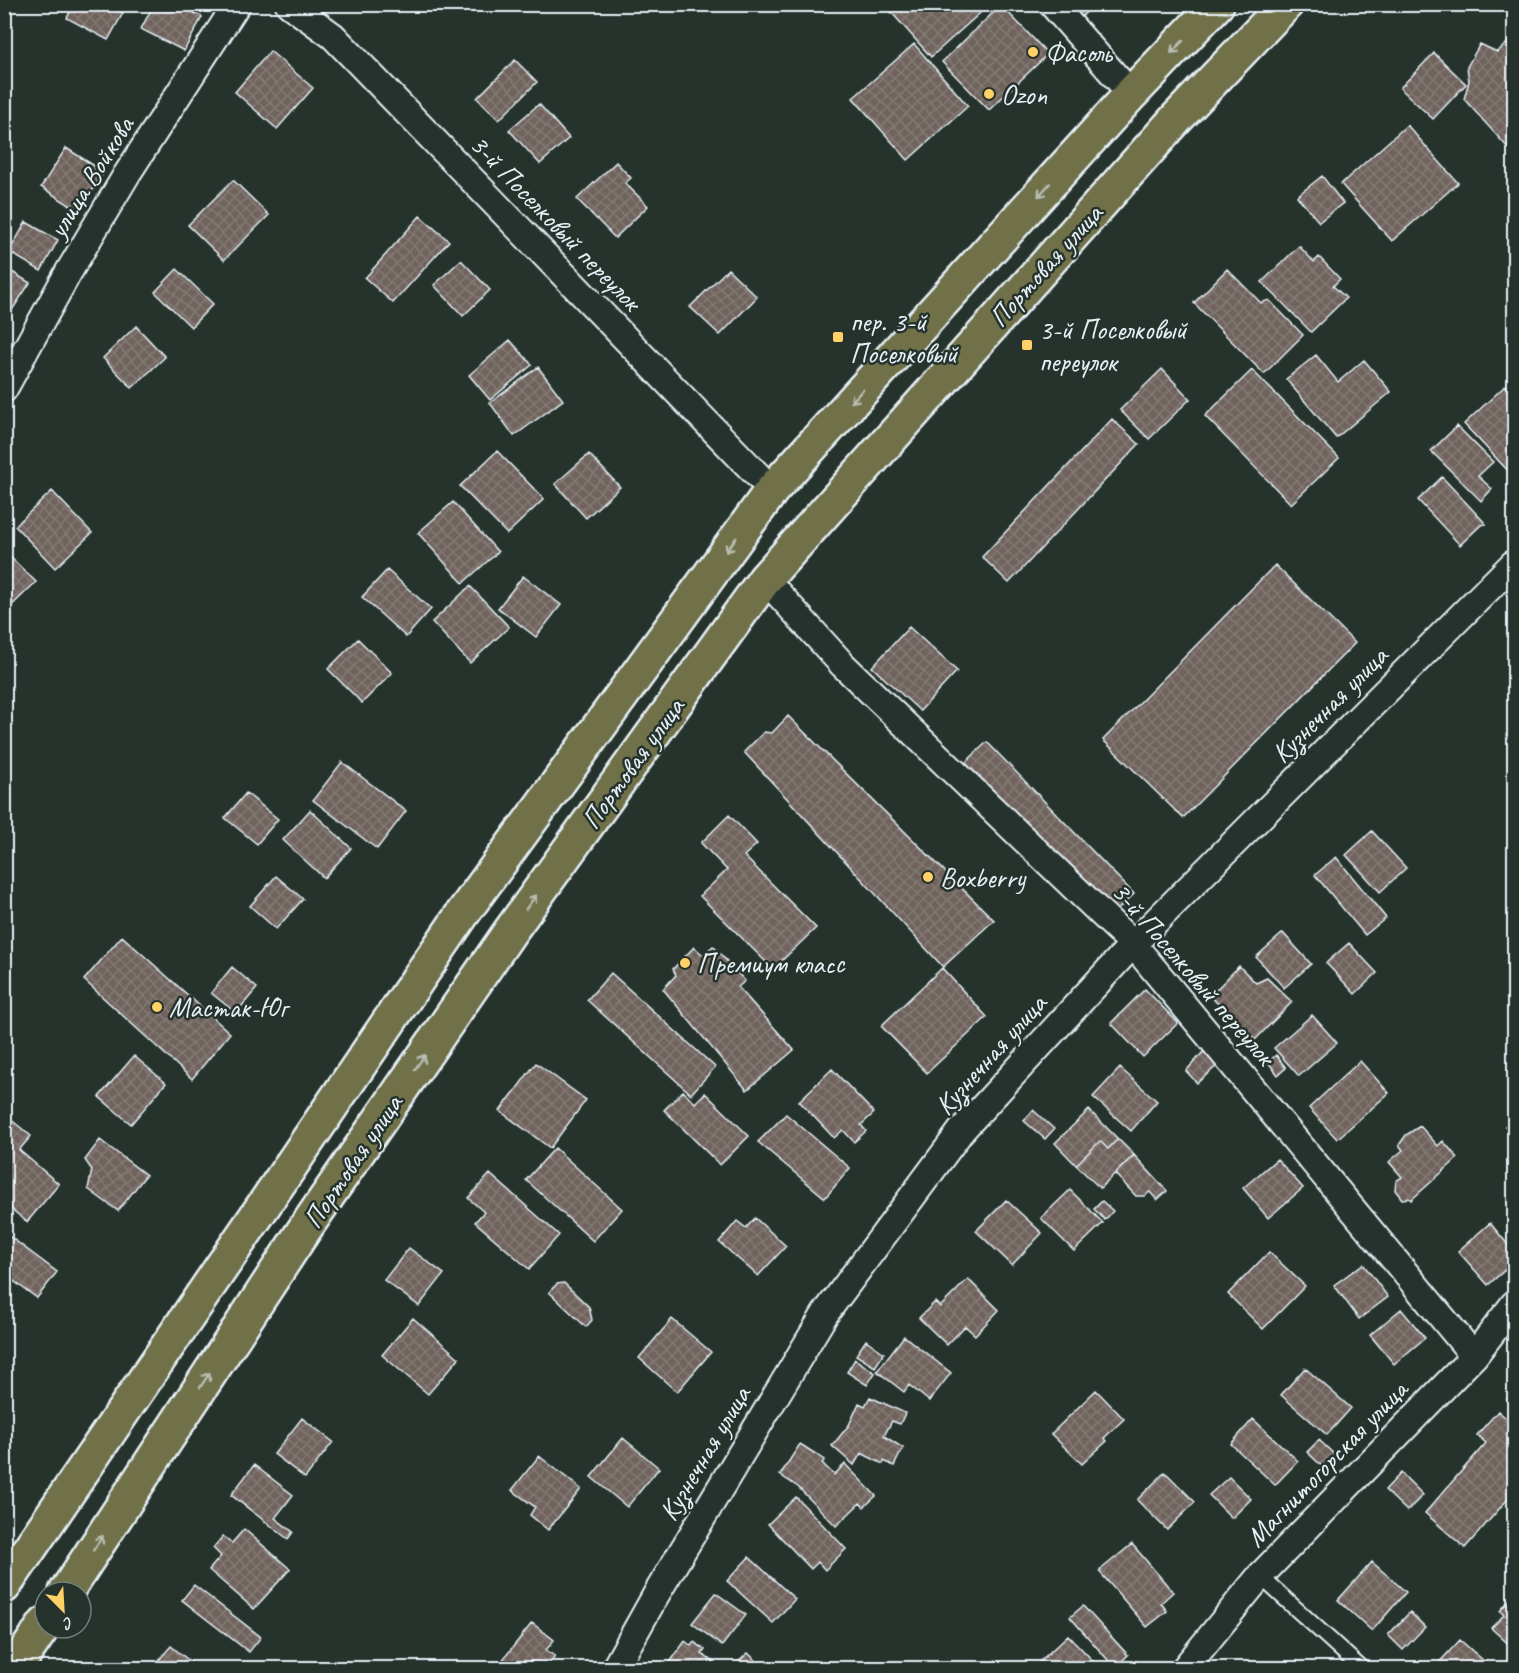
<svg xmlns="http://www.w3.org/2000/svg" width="1519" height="1673" font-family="Caveat,sans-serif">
	<defs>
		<pattern id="building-cross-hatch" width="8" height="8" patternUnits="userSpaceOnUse" patternTransform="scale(1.5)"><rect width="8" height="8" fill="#6f635d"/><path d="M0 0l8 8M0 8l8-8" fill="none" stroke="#847a75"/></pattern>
	</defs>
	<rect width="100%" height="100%" fill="#26332d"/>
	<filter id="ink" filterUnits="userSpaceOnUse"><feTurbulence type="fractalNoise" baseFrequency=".0167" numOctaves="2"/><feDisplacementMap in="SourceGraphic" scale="12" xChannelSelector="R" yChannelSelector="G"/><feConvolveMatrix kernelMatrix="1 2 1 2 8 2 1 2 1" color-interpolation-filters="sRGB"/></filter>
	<g filter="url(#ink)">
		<path fill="url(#building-cross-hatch)" stroke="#e8f1f8" stroke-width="1.5" d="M 74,4 L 116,4 L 114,8 L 123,13 L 108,40 L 67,18 Z
			M 154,4 L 178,4 L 202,17 L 184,51 L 141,29 Z
			M 884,4 L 990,4 L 931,57 Z
			M 1062,4 L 1095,4 L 1077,21 Z
			M 1001,5 L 1048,54 L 989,110 L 942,62 Z
			M 1512,39 L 1514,144 L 1509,149 L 1464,99 L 1469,81 L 1467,67 L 1480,44 L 1497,52 Z
			M 914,44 L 968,106 L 908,160 L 853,98 Z
			M 270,51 L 313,88 L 277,129 L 235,92 Z
			M 1434,53 L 1466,84 L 1433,119 L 1400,88 Z
			M 515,60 L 537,82 L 499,120 L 477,98 Z
			M 539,104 L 569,138 L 540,164 L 509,130 Z
			M 1407,125 L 1458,183 L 1392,241 L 1341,184 Z
			M 66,148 L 104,172 L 79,211 L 41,187 Z
			M 616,162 L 631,178 L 625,183 L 648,206 L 615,238 L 577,199 Z
			M 1322,176 L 1343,203 L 1319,222 L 1297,196 Z
			M 233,180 L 269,215 L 224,260 L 188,225 Z
			M 420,216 L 449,241 L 393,303 L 365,278 Z
			M 26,222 L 58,240 L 41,271 L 9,252 Z
			M 1299,246 L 1314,262 L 1319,257 L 1340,279 L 1333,286 L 1346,298 L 1311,332 L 1262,282 Z
			M 461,260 L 490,290 L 463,316 L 434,285 Z
			M 4,267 L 30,283 L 4,322 Z
			M 177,269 L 213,304 L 191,327 L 155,292 Z
			M 728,269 L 757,297 L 720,335 L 690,307 Z
			M 1227,269 L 1261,303 L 1269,300 L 1303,335 L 1264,374 L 1194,303 Z
			M 136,326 L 165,357 L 132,388 L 103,358 Z
			M 510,340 L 532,365 L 490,400 L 469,375 Z
			M 1316,355 L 1338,382 L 1364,360 L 1391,392 L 1336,438 L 1286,379 Z
			M 538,367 L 563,400 L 514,436 L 490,403 Z
			M 1162,369 L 1190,399 L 1149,439 L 1120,410 Z
			M 1252,370 L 1339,458 L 1291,504 L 1205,416 Z
			M 1506,385 L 1514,394 L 1514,477 L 1464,424 Z
			M 1112,419 L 1139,444 L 1009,583 L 982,557 Z
			M 1457,426 L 1493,462 L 1478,476 L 1492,489 L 1481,501 L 1431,451 Z
			M 497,451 L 544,499 L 507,534 L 460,486 Z
			M 589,454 L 620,487 L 586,518 L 555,484 Z
			M 1442,477 L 1486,524 L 1481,525 L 1460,545 L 1418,500 Z
			M 52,491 L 92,533 L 55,568 L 15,526 Z
			M 453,502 L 498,552 L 463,583 L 418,533 Z
			M 4,551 L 36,582 L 4,613 Z
			M 1275,565 L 1355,643 L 1183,818 L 1103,740 Z
			M 387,570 L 431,609 L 406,637 L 362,597 Z
			M 523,576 L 561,605 L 536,637 L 498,608 Z
			M 470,586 L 509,627 L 470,663 L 432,622 Z
			M 909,627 L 957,671 L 920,711 L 872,667 Z
			M 358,639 L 392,673 L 362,703 L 328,669 Z
			M 788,716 L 994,920 L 943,967 L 744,752 L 764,732 L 772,733 Z
			M 987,742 L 1134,894 L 1109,918 L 962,766 Z
			M 342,762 L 406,811 L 377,849 L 313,800 Z
			M 246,793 L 278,819 L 257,844 L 225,818 Z
			M 310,810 L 351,848 L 324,878 L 283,840 Z
			M 729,815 L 757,844 L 744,856 L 816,928 L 773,969 L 700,896 L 727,870 L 701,843 Z
			M 1372,831 L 1406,868 L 1380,892 L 1346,855 Z
			M 1336,857 L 1386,918 L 1365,935 L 1315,875 Z
			M 276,876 L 303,899 L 276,929 L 250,906 Z
			M 1283,933 L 1311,964 L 1284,988 L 1256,957 Z
			M 122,936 L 230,1033 L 192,1079 L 84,980 Z
			M 1349,943 L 1377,973 L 1355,994 L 1326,963 Z
			M 713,946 L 745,981 L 738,987 L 794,1050 L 747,1090 L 663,989 L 676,975 L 673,969 L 694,947 L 703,955 Z
			M 1239,966 L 1256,983 L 1267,978 L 1292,1002 L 1255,1040 L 1210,996 Z
			M 232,967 L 257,988 L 236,1013 L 211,993 Z
			M 942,968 L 987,1017 L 927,1073 L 881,1026 Z
			M 611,973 L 715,1067 L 691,1094 L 587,1000 Z
			M 1145,989 L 1178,1023 L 1143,1057 L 1111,1023 Z
			M 1312,1015 L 1337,1043 L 1299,1076 L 1274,1048 Z
			M 1205,1050 L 1218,1065 L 1197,1083 L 1186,1071 Z
			M 1276,1055 L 1286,1068 L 1278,1075 L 1268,1062 Z
			M 134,1056 L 166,1083 L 131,1124 L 99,1097 Z
			M 1360,1061 L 1389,1093 L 1337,1139 L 1309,1108 Z
			M 536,1063 L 586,1100 L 550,1148 L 500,1111 Z
			M 1120,1068 L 1157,1101 L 1131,1131 L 1093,1097 Z
			M 832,1069 L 874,1113 L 861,1125 L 866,1131 L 854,1142 L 843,1130 L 834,1138 L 799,1101 Z
			M 683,1091 L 695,1103 L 705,1093 L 749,1136 L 720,1165 L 664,1110 Z
			M 1033,1110 L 1054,1129 L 1045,1139 L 1024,1121 Z
			M 1089,1110 L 1118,1139 L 1108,1149 L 1100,1141 L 1076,1165 L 1055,1143 Z
			M 4,1114 L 31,1136 L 19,1150 L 59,1184 L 27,1222 L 4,1203 Z
			M 786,1114 L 850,1168 L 825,1198 L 758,1142 Z
			M 1514,1117 L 1514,1136 L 1505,1126 Z
			M 1420,1126 L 1438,1146 L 1443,1141 L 1458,1158 L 1411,1200 L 1409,1198 L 1402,1199 L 1395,1190 L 1396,1181 L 1402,1177 L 1389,1162 L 1403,1150 L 1399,1145 L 1406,1135 Z
			M 1118,1139 L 1134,1155 L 1100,1188 L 1076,1165 L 1100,1141 L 1108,1149 Z
			M 100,1140 L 146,1175 L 118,1211 L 88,1189 L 92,1170 L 85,1160 Z
			M 555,1148 L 622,1209 L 593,1241 L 526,1180 Z
			M 1134,1155 L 1167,1191 L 1157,1200 L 1150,1192 L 1144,1196 L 1136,1196 L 1115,1174 Z
			M 1277,1159 L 1303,1188 L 1268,1218 L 1243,1188 Z
			M 490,1174 L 559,1235 L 529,1269 L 475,1222 L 484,1212 L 468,1198 Z
			M 1070,1190 L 1103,1223 L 1074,1251 L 1041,1218 Z
			M 1006,1200 L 1042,1233 L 1012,1265 L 976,1231 Z
			M 1102,1201 L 1113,1211 L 1105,1220 L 1094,1209 Z
			M 755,1218 L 786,1246 L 758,1276 L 719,1242 L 737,1221 L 746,1228 Z
			M 1490,1223 L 1514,1252 L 1514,1262 L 1488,1285 L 1458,1251 Z
			M 9,1236 L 57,1272 L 37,1298 L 4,1274 L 4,1243 Z
			M 409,1248 L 444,1274 L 419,1306 L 384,1280 Z
			M 1269,1252 L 1305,1286 L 1263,1329 L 1228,1294 Z
			M 1363,1264 L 1388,1297 L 1359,1319 L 1334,1285 Z
			M 968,1279 L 999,1310 L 975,1335 L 965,1326 L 947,1345 L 919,1318 L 935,1302 L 940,1307 Z
			M 564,1283 L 589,1307 L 592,1320 L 586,1327 L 549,1292 L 557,1284 Z
			M 1401,1309 L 1425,1338 L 1394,1364 L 1370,1335 Z
			M 413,1318 L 459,1358 L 428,1394 L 382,1355 Z
			M 672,1319 L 711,1352 L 677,1392 L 639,1358 Z
			M 904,1336 L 951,1373 L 929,1401 L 909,1385 L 904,1392 L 877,1371 Z
			M 866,1340 L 884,1353 L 875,1367 L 856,1355 Z
			M 855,1359 L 875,1373 L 867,1385 L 847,1372 Z
			M 1305,1368 L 1351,1408 L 1327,1435 L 1281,1395 Z
			M 1096,1390 L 1124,1419 L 1104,1438 L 1107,1441 L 1082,1464 L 1051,1434 Z
			M 1514,1390 L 1514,1406 L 1507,1399 Z
			M 870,1397 L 905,1413 L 900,1424 L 892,1421 L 884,1436 L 903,1448 L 894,1466 L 884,1461 L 883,1464 L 861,1453 L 854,1465 L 832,1446 L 849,1425 L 859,1403 L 865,1406 Z
			M 1498,1411 L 1514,1425 L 1514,1492 L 1465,1548 L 1425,1513 L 1486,1443 L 1477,1435 Z
			M 302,1418 L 333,1442 L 305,1478 L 274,1454 Z
			M 1253,1419 L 1298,1461 L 1275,1485 L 1231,1444 Z
			M 623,1438 L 659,1468 L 627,1507 L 591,1477 Z
			M 1319,1440 L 1337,1457 L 1325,1469 L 1307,1452 Z
			M 800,1444 L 825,1460 L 822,1463 L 834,1475 L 845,1464 L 876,1496 L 864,1507 L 860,1503 L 836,1526 L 798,1487 L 780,1475 Z
			M 539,1456 L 581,1489 L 548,1530 L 530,1515 L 535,1507 L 512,1490 Z
			M 254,1465 L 293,1495 L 275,1518 L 293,1532 L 288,1539 L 231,1495 Z
			M 1165,1472 L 1195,1502 L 1167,1530 L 1137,1500 Z
			M 1401,1473 L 1423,1495 L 1407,1511 L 1385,1490 Z
			M 1229,1477 L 1251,1499 L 1232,1518 L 1209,1495 Z
			M 796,1497 L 846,1549 L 825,1570 L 818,1562 L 811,1569 L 768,1524 Z
			M 244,1529 L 290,1569 L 254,1609 L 209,1570 L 221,1556 L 213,1548 L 223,1536 L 232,1543 Z
			M 1132,1544 L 1173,1592 L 1161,1603 L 1167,1611 L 1147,1627 L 1099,1571 Z
			M 749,1557 L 795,1599 L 773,1623 L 727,1581 Z
			M 1372,1562 L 1406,1592 L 1372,1631 L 1338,1600 Z
			M 194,1585 L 261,1637 L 249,1652 L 182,1600 Z
			M 716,1593 L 746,1615 L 722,1646 L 692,1623 Z
			M 1512,1597 L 1514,1600 L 1514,1649 L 1491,1628 L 1504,1615 L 1500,1611 Z
			M 1083,1606 L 1128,1655 L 1115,1668 L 1070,1617 Z
			M 1410,1612 L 1425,1627 L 1403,1650 L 1388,1635 Z
			M 532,1623 L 554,1640 L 546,1650 L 555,1656 L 545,1668 L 509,1668 L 501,1662 Z
			M 1068,1635 L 1100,1668 L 1033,1668 Z
			M 1460,1640 L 1492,1668 L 1434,1668 Z
			M 685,1641 L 691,1646 L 694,1642 L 705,1650 L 702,1654 L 722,1668 L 666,1668 Z
			M 171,1646 L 198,1668 L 152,1668 Z
			M 748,1653 L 764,1668 L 732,1668 Z"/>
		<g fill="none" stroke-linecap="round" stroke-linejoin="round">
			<defs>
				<path id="lane" d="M 1260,1576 L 1361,1668"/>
				<path id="street" d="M 289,4 L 333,36 L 772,490
					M 1052,4 L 1131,94
					M 4,389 L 68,273 L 127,174 L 237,4
					M 765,579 L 843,665 L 1133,944 L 1474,1356
					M 615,1668 L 657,1593 L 825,1314 L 961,1131 L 1133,944 L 1514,563
					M 1185,1668 L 1260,1576 L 1474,1356 L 1514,1304"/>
				<path id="primary" d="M 4,1586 L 463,913 L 772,490 L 1131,94 L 1217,4
					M 66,1592 L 304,1230 L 509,933 L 765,579 L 1176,119 L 1286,4
					M 15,1668 L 45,1624"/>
			</defs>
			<use href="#lane" stroke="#e8f1f8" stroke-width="18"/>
			<use href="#street" stroke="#e8f1f8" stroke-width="30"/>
			<use href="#primary" stroke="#e8f1f8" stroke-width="38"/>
			<use href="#lane" stroke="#26332d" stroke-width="14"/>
			<use href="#street" stroke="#26332d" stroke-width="26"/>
			<use href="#primary" stroke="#6f714a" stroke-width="33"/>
		</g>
		<defs><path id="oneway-shaft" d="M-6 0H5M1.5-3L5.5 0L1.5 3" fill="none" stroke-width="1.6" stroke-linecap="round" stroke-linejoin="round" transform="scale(1.5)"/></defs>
		<g stroke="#b8beb2">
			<use href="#oneway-shaft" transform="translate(1177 47) rotate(134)"/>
			<use href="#oneway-shaft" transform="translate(1044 190) rotate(132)"/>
			<use href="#oneway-shaft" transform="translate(857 396) rotate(132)"/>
			<use href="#oneway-shaft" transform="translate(731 545) rotate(126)"/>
			<use href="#oneway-shaft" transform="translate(531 902) rotate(-54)"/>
			<use href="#oneway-shaft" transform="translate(420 1062) rotate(-55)"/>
			<use href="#oneway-shaft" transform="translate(205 1380) rotate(-57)"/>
			<use href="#oneway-shaft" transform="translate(98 1543) rotate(-57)"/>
		</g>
	</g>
	<g fill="#ffd166" stroke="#26332d" stroke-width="2">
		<circle cx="1033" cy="52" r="6"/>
		<circle cx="989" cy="94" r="6"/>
		<rect x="832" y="331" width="12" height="12" rx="3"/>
		<rect x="1021" y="339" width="12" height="12" rx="3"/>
		<circle cx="928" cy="877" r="6"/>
		<circle cx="685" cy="963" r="6"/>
		<circle cx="157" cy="1007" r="6"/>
	</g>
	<g text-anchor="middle" stroke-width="5" stroke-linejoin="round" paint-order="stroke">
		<g font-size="28" fill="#e8f1f8" stroke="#26332d" text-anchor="start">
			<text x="1045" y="62">Фасоль</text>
			<text x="1001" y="104">Ozon</text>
			<text x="850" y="331">пер. 3-й<tspan x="850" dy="32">Поселковый</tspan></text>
			<text x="1039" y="339">3-й Поселковый<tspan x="1039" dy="32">переулок</tspan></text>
			<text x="940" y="887">Boxberry</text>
			<text x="697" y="973">Премиум класс</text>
			<text x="169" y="1017">Мастак-Юг</text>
		</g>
		<g font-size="28" fill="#e8f1f8" stroke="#26332d">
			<text transform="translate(90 177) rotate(-58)" y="10">улица Войкова</text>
			<text transform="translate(556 222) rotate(46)" y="10">3-й Поселковый переулок</text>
			<text transform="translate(1045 265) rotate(-48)" y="10">Портовая улица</text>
			<text transform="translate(1329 704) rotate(-45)" y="10">Кузнечная улица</text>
			<text transform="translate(632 763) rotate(-54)" y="10">Портовая улица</text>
			<text transform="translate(1194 973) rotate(49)" y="10">3-й Поселковый переулок</text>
			<text transform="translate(990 1054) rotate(-48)" y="10">Кузнечная улица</text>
			<text transform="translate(352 1161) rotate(-56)" y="10">Портовая улица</text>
			<text transform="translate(704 1453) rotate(-59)" y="10">Кузнечная улица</text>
			<text transform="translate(1326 1463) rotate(-46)" y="10">Магнитогорская улица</text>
		</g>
	</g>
	<rect width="1519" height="1673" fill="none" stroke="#26332d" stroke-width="24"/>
	<rect x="12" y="12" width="1495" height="1649" fill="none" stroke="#e8f1f8" stroke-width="2" filter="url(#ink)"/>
	<g transform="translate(63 1610) rotate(156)"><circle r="28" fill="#26332d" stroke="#747f7e" stroke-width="1.5"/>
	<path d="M0-4.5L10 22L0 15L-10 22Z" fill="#ffd166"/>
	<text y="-9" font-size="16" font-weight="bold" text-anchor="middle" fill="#e8f1f8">С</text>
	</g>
</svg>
